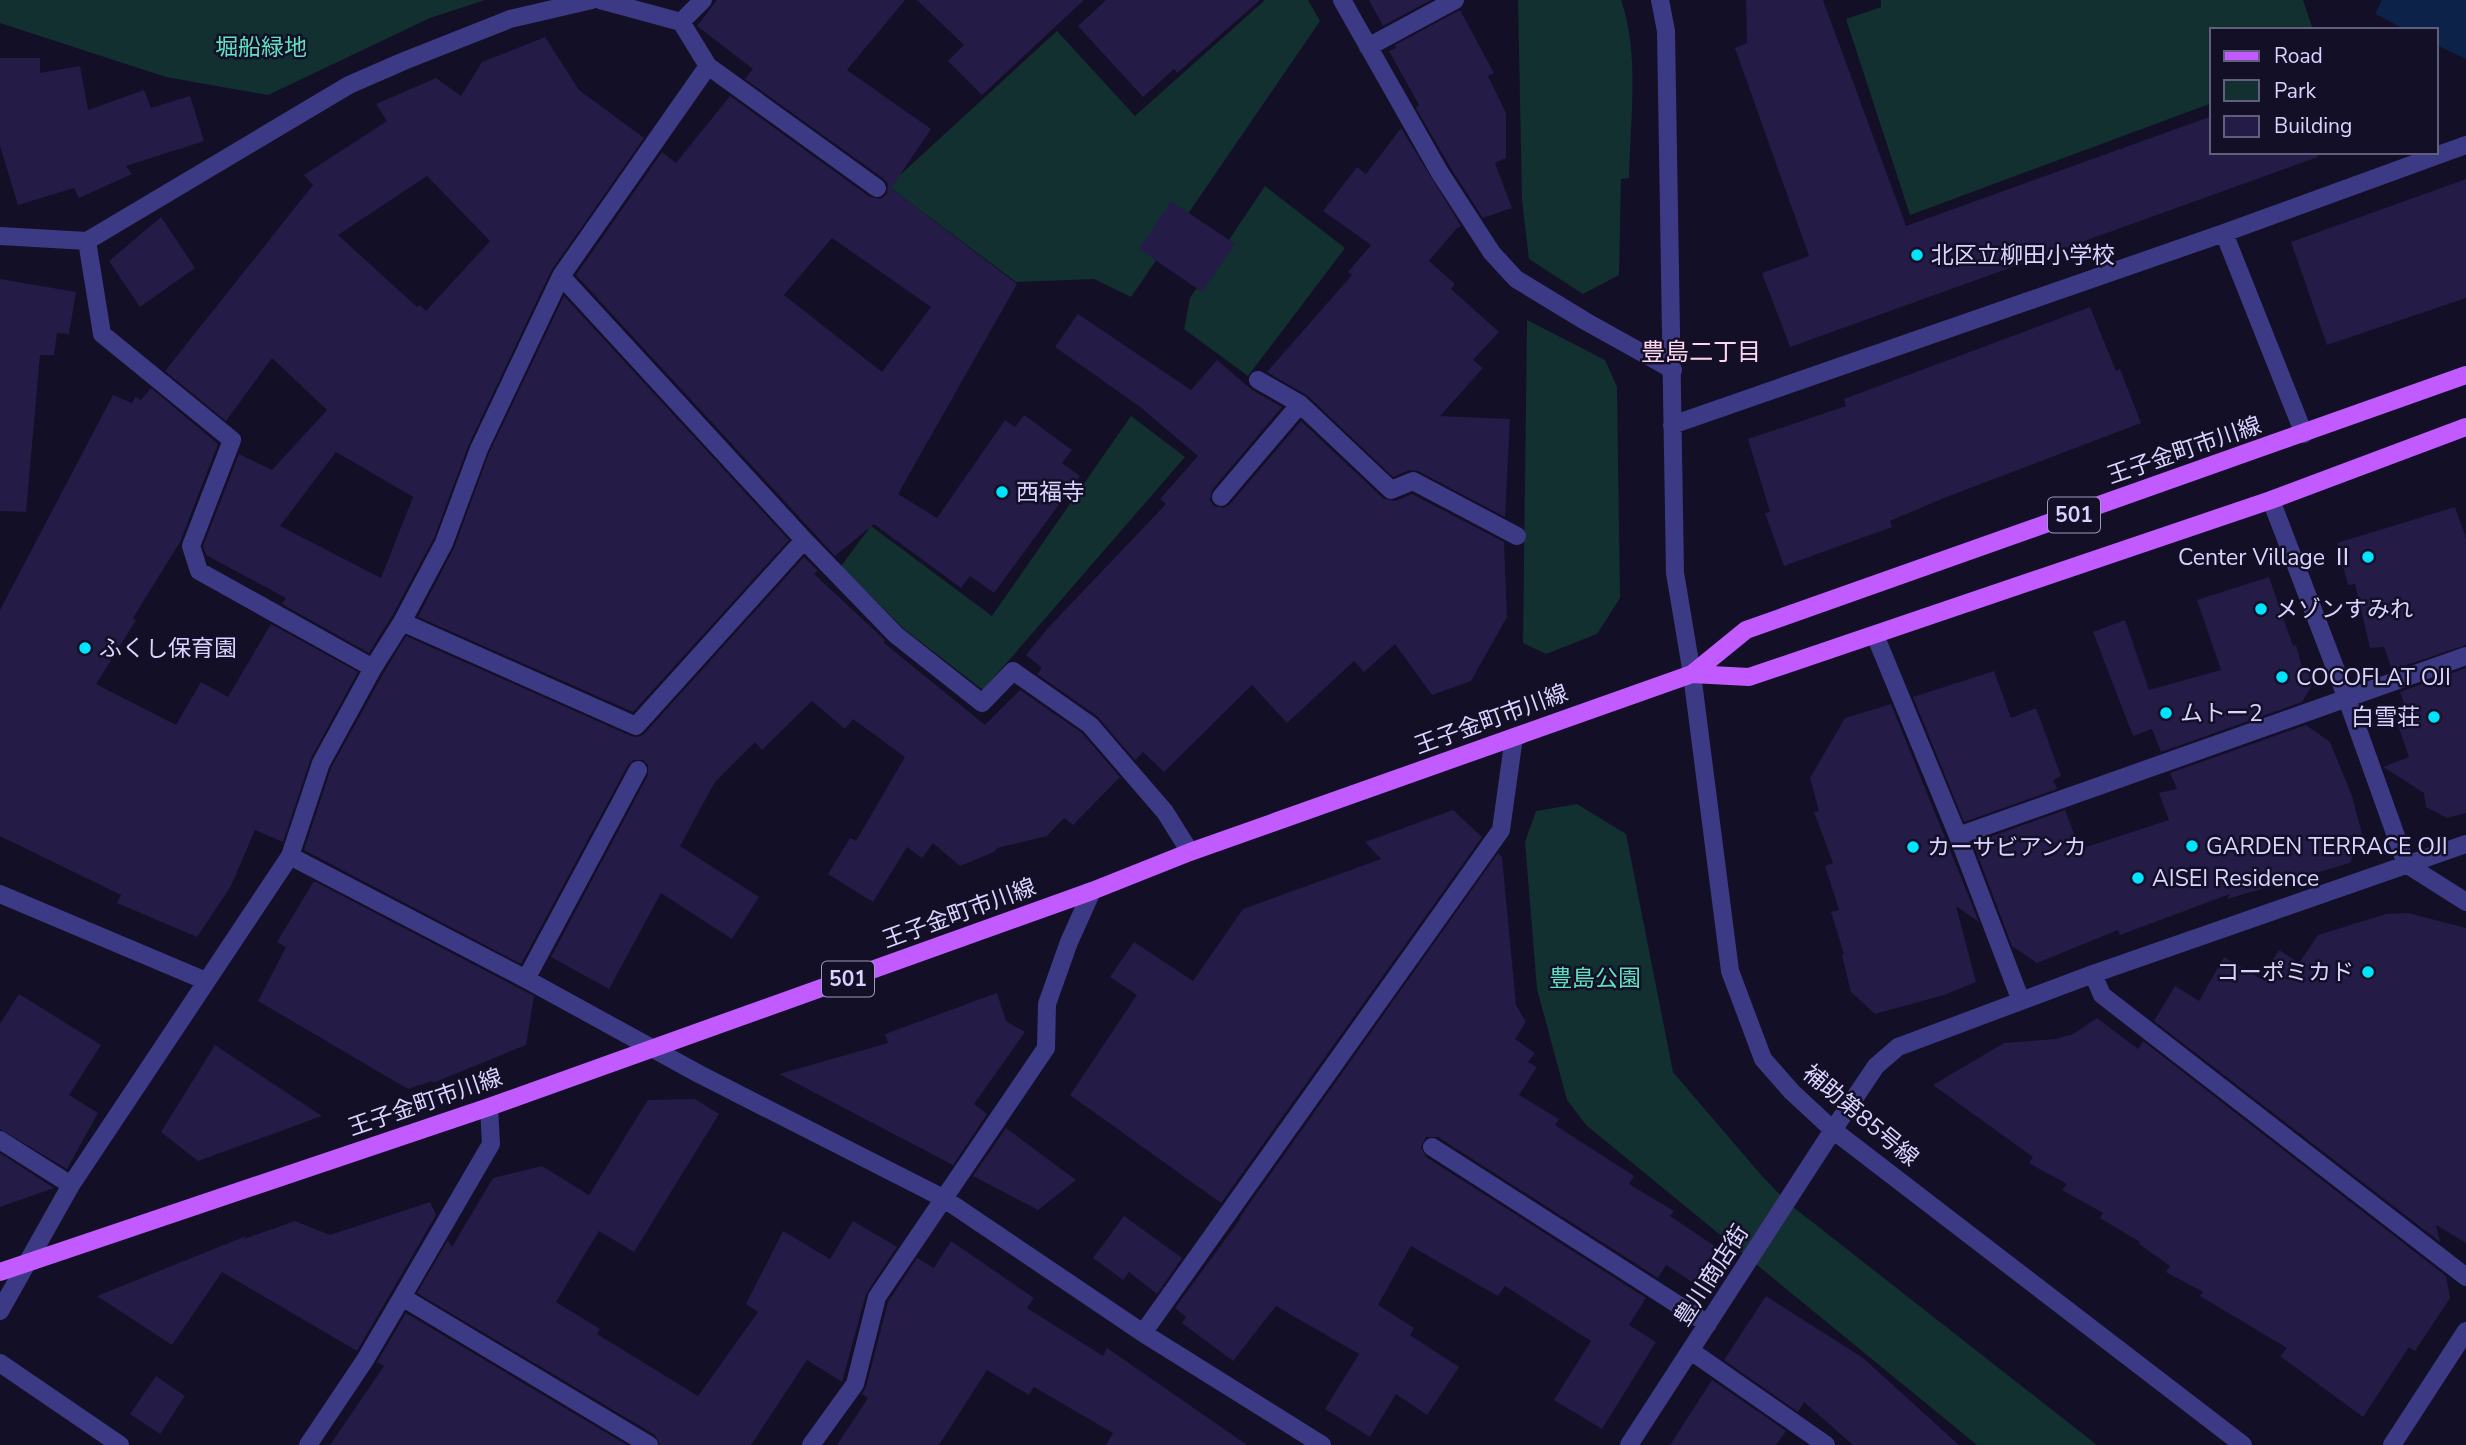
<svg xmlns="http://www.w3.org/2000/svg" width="2466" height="1445" font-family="'Nunito Sans','Noto Sans JP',sans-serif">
	<rect width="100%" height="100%" fill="#130f26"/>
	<path fill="#12302f" d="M 0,0 L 485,0 L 430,18 L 268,95 L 166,77 L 0,23 Z
		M 1265,0 L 1308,0 L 1320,21 L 1131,297 L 1094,279 L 1016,282 L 888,186 L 1057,31 L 1135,116 Z
		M 1518,0 L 1621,0 C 1640,54 1630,121 1629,178 L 1621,179 L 1619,275 L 1583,294 L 1529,259 L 1522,200 Z
		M 1881,0 L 2303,0 L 2313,30 L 2212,30 L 2212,103 L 1910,215 L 1846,19 L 1881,7 Z
		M 1265,186 L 1345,248 L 1248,376 L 1184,329 L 1190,298 Z
		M 1527,320 L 1605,360 L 1617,387 L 1620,598 L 1597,634 L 1546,654 L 1523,643 Z
		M 1131,416 L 1185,457 L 983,690 L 904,629 L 841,566 L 871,526 L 992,616 Z
		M 1577,804 L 1626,834 L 1673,1072 L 1762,1176 L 1788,1203 L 2097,1445 L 1977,1445 L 1586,1125 L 1567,1100 L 1537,989 L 1525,842 L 1536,811 Z"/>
	<path fill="#0c2248" d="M 2382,0 L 2466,0 L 2466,59 L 2436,45 L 2436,30 L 2406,30 L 2375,14 Z"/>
	<path fill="#241b47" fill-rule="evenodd" d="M 717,0 L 905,0 L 847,70 L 931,129 L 891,188 L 1017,284 L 898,494 L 937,518 L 1005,420 L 1015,427 L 1024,415 L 1072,450 L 1062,463 L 1080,476 L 994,593 L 970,576 L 961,588 L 874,524 L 835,556 L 576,275 L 662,152 L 676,163 L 730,96 L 870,197 L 881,199 L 887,194 L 888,184 L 884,179 L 745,79 L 753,69 L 697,26 ZM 832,238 L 931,307 L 882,372 L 784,295 Z
		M 917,0 L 1084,0 L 982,95 L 948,61 L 964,45 Z
		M 1106,0 L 1260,0 L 1177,73 L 1174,69 L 1143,97 L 1078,26 Z
		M 1369,0 L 1431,0 L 1383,26 Z
		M 1746,0 L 1823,0 L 1906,226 L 2212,116 L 2212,152 L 2317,152 L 2318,157 L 1790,347 L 1762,273 L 1809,256 L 1735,48 L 1747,43 Z
		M 1460,10 L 1494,73 L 1488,76 L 1506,113 L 1506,158 L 1495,163 L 1512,208 L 1483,218 L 1450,167 L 1416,108 L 1419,105 L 1389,51 L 1396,48 L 1395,45 Z
		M 545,37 L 579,90 L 644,138 L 551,271 L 469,444 L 434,538 L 392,616 L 369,653 L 282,604 L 286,598 L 206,555 L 203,546 L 239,454 L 272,470 L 327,410 L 272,358 L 226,421 L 165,371 L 313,185 L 304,175 L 387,121 L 376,104 L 436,78 L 461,96 L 482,62 ZM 427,176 L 490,241 L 426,311 L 420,305 L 417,307 L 338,235 ZM 336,452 L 413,497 L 381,578 L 280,526 Z
		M 0,58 L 40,58 L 40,73 L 80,66 L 88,110 L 144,90 L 151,108 L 190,96 L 204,141 L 126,166 L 132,174 L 79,198 L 74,188 L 18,205 L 0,146 Z
		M 1401,128 L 1461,226 L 1457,228 L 1429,261 L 1455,284 L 1451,289 L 1499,332 L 1473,360 L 1483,368 L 1440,416 L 1510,419 L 1505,517 L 1418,471 L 1409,470 L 1393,477 L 1308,396 L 1267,372 L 1352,275 L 1348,272 L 1371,245 L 1323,211 L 1357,167 L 1366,174 Z
		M 2466,179 L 2466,298 L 2327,345 L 2291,242 Z
		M 1171,201 L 1235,244 L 1202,292 L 1139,249 Z
		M 161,217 L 195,268 L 140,307 L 109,261 Z
		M 0,279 L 76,292 L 69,334 L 57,333 L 54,355 L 40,355 L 26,512 L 0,511 Z
		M 564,296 L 789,540 L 633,712 L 418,617 L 454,548 L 489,453 Z
		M 2090,307 L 2116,371 L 2120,369 L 2141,423 L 1944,498 L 1890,521 L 1892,527 L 1784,566 L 1765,513 L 1770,512 L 1748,439 L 1846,406 L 1844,399 Z
		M 1078,314 L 1191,390 L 1217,360 L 1252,390 L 1282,407 L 1212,490 L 1210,500 L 1214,506 L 1224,508 L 1230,504 L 1301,421 L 1384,499 L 1395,501 L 1412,494 L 1504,542 L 1507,617 L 1471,681 L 1432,695 L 1395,644 L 1364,672 L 1354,661 L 1287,723 L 1252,685 L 1164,772 L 1143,752 L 1135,760 L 1097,716 L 1037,674 L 1042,668 L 1026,655 L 1048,628 L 1166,504 L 1160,499 L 1198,456 L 1139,406 L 1055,347 Z
		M 151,388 L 218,444 L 180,542 L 133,618 L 136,620 L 96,684 L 176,725 L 201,682 L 228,697 L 271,624 L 358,672 L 311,758 L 283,842 L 255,830 L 231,886 L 197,937 L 117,903 L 121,895 L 0,836 L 0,610 L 113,395 L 132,403 L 135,397 L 141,400 Z
		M 2455,507 L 2466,538 L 2466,645 L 2392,670 L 2384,647 L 2370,648 L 2355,584 L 2348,585 L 2337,543 Z
		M 804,557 L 818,571 L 814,574 L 885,640 L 884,643 L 985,725 L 1020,690 L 1082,733 L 1120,777 L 1073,825 L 1064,818 L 1047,836 L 997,848 L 994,852 L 960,866 L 933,843 L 922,858 L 907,847 L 873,902 L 828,874 L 850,838 L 856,841 L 905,757 L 853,719 L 845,729 L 812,701 L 762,750 L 755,742 L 715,782 L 680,846 L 759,897 L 732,939 L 661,893 L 609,989 L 551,957 L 648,775 L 648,765 L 643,760 L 633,760 L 628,765 L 521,964 L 304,850 L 331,768 L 383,674 L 406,636 L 631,736 L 638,737 L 644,734 Z
		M 2269,577 L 2293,646 L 2296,645 L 2302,667 L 2307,669 L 2312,685 L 2302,702 L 2161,752 L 2152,729 L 2133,736 L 2093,632 L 2125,620 L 2149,690 L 2221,670 L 2197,600 Z
		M 2466,668 L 2466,813 L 2447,818 L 2426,807 L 2424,793 L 2383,767 L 2409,757 L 2396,719 L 2408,715 L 2400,692 Z
		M 1994,671 L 2011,718 L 2036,708 L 2061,776 L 2053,780 L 2057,789 L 1964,822 L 1913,697 Z
		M 1891,704 L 1979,922 L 1956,906 L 1976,982 L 1944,995 L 1875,1014 L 1851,992 L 1842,955 L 1844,954 L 1831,912 L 1839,910 L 1825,866 L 1833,863 L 1814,812 L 1819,811 L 1810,778 L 1845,718 Z
		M 2306,725 L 2330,742 L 2352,796 L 2362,834 L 2350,863 L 2227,899 L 2230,894 L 2120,935 L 2118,930 L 2037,963 L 2012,946 L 1973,843 L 2065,810 L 2080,849 L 2169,820 L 2159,793 L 2177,789 L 2170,773 Z
		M 1453,810 L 1482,837 L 1221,1203 L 1070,1095 L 1137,995 L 1110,977 L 1134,942 L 1193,981 L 1243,909 L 1381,859 L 1365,842 Z
		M 1498,853 L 1502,857 L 1516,1005 L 1526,1022 L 1515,1039 L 1535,1053 L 1528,1062 L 1537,1067 L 1519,1095 L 1559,1119 L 1555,1125 L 1634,1176 L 1629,1184 L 1674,1211 L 1670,1216 L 1722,1251 L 1698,1286 L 1666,1265 L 1658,1278 L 1438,1137 L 1426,1137 L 1421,1147 L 1426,1157 L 1646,1298 L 1629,1325 L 1656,1342 L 1602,1429 L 1554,1400 L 1591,1341 L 1505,1286 L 1498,1296 L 1411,1246 L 1378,1305 L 1414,1328 L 1410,1335 L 1459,1367 L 1427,1415 L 1396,1394 L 1370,1437 L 1325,1409 L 1359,1354 L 1276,1306 L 1233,1361 L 1182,1323 L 1186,1317 L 1175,1308 L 1241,1218 L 1240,1217 Z
		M 314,881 L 534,996 L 526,1045 L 433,1083 L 432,1081 L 408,1089 L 258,1001 L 286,947 L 277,942 Z
		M 2408,913 L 2466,928 L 2466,1243 L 2436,1225 L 2440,1242 L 2154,1021 L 2175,986 L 2199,1001 L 2224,957 L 2261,979 L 2279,950 L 2299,963 L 2318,935 L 2386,914 Z
		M 997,993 L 1006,1021 L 1025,1032 L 974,1104 L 987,1114 L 953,1165 L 779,1074 L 888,1043 L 885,1034 Z
		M 19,994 L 101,1045 L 69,1095 L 98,1113 L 67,1169 L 0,1129 L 0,1024 Z
		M 2097,1018 L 2138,1049 L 2143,1041 L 2446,1276 L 2450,1298 L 2415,1351 L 2409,1347 L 2363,1417 L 2280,1356 L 2287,1348 L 2200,1296 L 2203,1292 L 2166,1272 L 2170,1266 L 2139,1244 L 2140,1242 L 2100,1218 L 2103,1213 L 2062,1190 L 2067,1184 L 2029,1163 L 2033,1157 L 1933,1085 L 2004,1043 L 2056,1039 L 2073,1034 Z
		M 215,1045 L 322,1116 L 198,1161 L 161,1132 Z
		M 695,1099 L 719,1114 L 634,1252 L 599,1231 L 556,1302 L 600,1329 L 597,1334 L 698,1396 L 758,1312 L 746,1304 L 783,1231 L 830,1259 L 853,1221 L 897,1247 L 866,1294 L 842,1382 L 807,1360 L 751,1445 L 660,1445 L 655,1435 L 417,1293 L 448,1240 L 452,1247 L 493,1178 L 542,1166 L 589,1195 L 648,1100 Z
		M 1006,1128 L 1076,1180 L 1038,1210 L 973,1176 Z
		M 0,1153 L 54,1188 L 0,1207 Z
		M 430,1202 L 436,1215 L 357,1351 L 222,1272 L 172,1345 L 97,1296 L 246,1236 L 244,1239 L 295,1221 L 330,1235 Z
		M 1124,1216 L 1182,1258 L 1157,1294 L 1129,1272 L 1123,1280 L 1093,1258 Z
		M 951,1241 L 1034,1298 L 1027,1308 L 1103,1356 L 1107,1348 L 1247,1445 L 1106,1445 L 1113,1433 L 1034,1387 L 1029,1395 L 987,1370 L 939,1445 L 837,1445 L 868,1398 L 862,1394 L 866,1387 L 888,1302 L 917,1258 L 934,1268 Z
		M 1766,1296 L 1863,1358 L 1959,1445 L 1853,1445 L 1804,1402 L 1798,1412 L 1724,1360 Z
		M 406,1313 L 627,1445 L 330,1445 L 384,1366 L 377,1362 Z
		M 156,1376 L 185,1396 L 160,1434 L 130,1414 Z
		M 1712,1380 L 1786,1431 L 1776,1445 L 1670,1445 Z"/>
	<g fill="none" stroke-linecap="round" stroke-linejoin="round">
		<path stroke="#3d3a85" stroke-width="18" d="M 600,0 L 681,22 L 703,0
			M 1342,0 L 1440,173 L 1492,253 L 1516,279 L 1585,321 L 1673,370
			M 1660,0 L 1666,31 L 1675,573 L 1692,674 L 1730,971 L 1763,1059 L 1792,1092 L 1833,1130 L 2243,1445
			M 1368,47 L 1455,0
			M 708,66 L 877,188
			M 0,236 L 87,241 L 349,85 L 404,61 L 510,19 L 592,0
			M 87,241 L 102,334 L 232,440 L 191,546 L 199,571 L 373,668
			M 561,276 L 804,540 L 896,635 L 982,703 L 1013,671 L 1090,725 L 1165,812 L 1190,852
			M 1258,380 L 1300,404 L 1391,490 L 1413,481 L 1517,536
			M 1672,425 L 2224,233
			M 2304,434 L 2224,233 L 2466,145
			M 1221,497 L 1300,404
			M 2271,500 L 2347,699 L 2406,864 L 2466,902
			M 402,622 L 636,726 L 804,540
			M 1875,635 L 1958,836 L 2021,1001
			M 1958,836 L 2466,656
			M 290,856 L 321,763 L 373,668 L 402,622 L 444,543 L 479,449 L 561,276 L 708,66 L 681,22
			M 0,894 L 206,981
			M 2093,974 L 2102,995 L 2466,1277
			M 526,979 L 638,770
			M 489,1107 L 491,1144 L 402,1297 L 649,1445
			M 0,1140 L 71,1185
			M 1432,1147 L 1708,1324
			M 0,1311 L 71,1185 L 290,856 L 526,979 L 699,1074 L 943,1198 L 1143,1333 L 1322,1445
			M 1143,1333 L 1501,830 L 1514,737
			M 1691,1351 L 1826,1445
			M 0,1363 L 120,1445
			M 308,1445 L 365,1360 L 402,1297
			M 811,1445 L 855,1384 L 877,1297 L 1046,1048 L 1047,1004 L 1069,942 L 1092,891
			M 1629,1445 L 1833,1130 L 1876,1066 L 1898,1047 L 2093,974 L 2466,844
			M 2392,1445 L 2466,1331"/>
		<path stroke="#c25bff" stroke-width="18" d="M 1692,674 L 1749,677 L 2271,500 L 2466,427
			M 0,1272 L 489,1107 L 1092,891 L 1190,852 L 1692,674 L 1746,630 L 2466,375"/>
	</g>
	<g fill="#00e5ff" stroke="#130f26" stroke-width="2.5">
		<circle cx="1917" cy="255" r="7"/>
		<circle cx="1002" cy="492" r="7"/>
		<circle cx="2368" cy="557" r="7"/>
		<circle cx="2261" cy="609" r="7"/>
		<circle cx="85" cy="648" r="7"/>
		<circle cx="2282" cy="677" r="7"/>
		<circle cx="2166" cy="713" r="7"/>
		<circle cx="2434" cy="717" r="7"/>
		<circle cx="2192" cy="846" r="7"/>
		<circle cx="1913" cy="847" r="7"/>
		<circle cx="2138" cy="878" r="7"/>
		<circle cx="2368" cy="972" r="7"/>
	</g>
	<g text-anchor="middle" stroke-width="5" stroke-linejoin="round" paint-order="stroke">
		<g fill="#130f26" stroke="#9e99be" stroke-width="2">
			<rect x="2048" y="497.5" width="52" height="35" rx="5"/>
			<rect x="822" y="961.5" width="52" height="35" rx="5"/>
		</g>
		<g font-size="21" font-weight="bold" fill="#d9d4ff">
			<text x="2074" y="522">501</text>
			<text x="848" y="986">501</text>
		</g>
		<g font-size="23" fill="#5fe0c0" stroke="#130f26">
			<text x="261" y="55">堀船緑地</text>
			<text x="1595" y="986">豊島公園</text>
		</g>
		<g font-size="23" fill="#d9d4ff" stroke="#130f26" text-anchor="start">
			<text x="1931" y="263">北区立柳田小学校</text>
			<text x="1016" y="500">西福寺</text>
			<text x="2354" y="565" text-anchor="end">Center Village Ⅱ</text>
			<text x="2275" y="617">メゾンすみれ</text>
			<text x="99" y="656">ふくし保育園</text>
			<text x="2296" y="685">COCOFLAT OJI</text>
			<text x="2180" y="721">ムトー2</text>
			<text x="2420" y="725" text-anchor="end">白雪荘</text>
			<text x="2206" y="854">GARDEN TERRACE OJI</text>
			<text x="1927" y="855">カーサビアンカ</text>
			<text x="2152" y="886">AISEI Residence</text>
			<text x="2354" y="980" text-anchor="end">コーポミカド</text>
		</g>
		<g font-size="23" fill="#d9d4ff" stroke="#130f26">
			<text transform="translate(2184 450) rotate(-19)" y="8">王子金町市川線</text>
			<text transform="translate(1491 719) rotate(-20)" y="8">王子金町市川線</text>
			<text transform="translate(959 913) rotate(-20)" y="8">王子金町市川線</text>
			<text transform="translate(425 1102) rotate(-19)" y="8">王子金町市川線</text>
			<text transform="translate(1861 1115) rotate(40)" y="8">補助第85号線</text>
			<text transform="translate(1711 1275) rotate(-57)" y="8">豊川商店街</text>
		</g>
		<g font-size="24" fill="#ffd6f0" stroke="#130f26">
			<text x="1701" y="360">豊島二丁目</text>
		</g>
	</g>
	<rect x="2210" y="28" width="228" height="126" fill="#130f26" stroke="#625e7d" stroke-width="2"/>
	<rect x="2224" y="51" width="35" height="10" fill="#c25bff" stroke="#625e7d" stroke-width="2"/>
	<text x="2274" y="63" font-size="21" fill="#d9d4ff">Road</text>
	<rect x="2224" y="80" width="35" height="21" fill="#12302f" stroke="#625e7d" stroke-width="2"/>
	<text x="2274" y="98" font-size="21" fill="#d9d4ff">Park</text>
	<rect x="2224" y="116" width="35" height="21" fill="#241b47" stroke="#625e7d" stroke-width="2"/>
	<text x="2274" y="133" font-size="21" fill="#d9d4ff">Building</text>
</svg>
